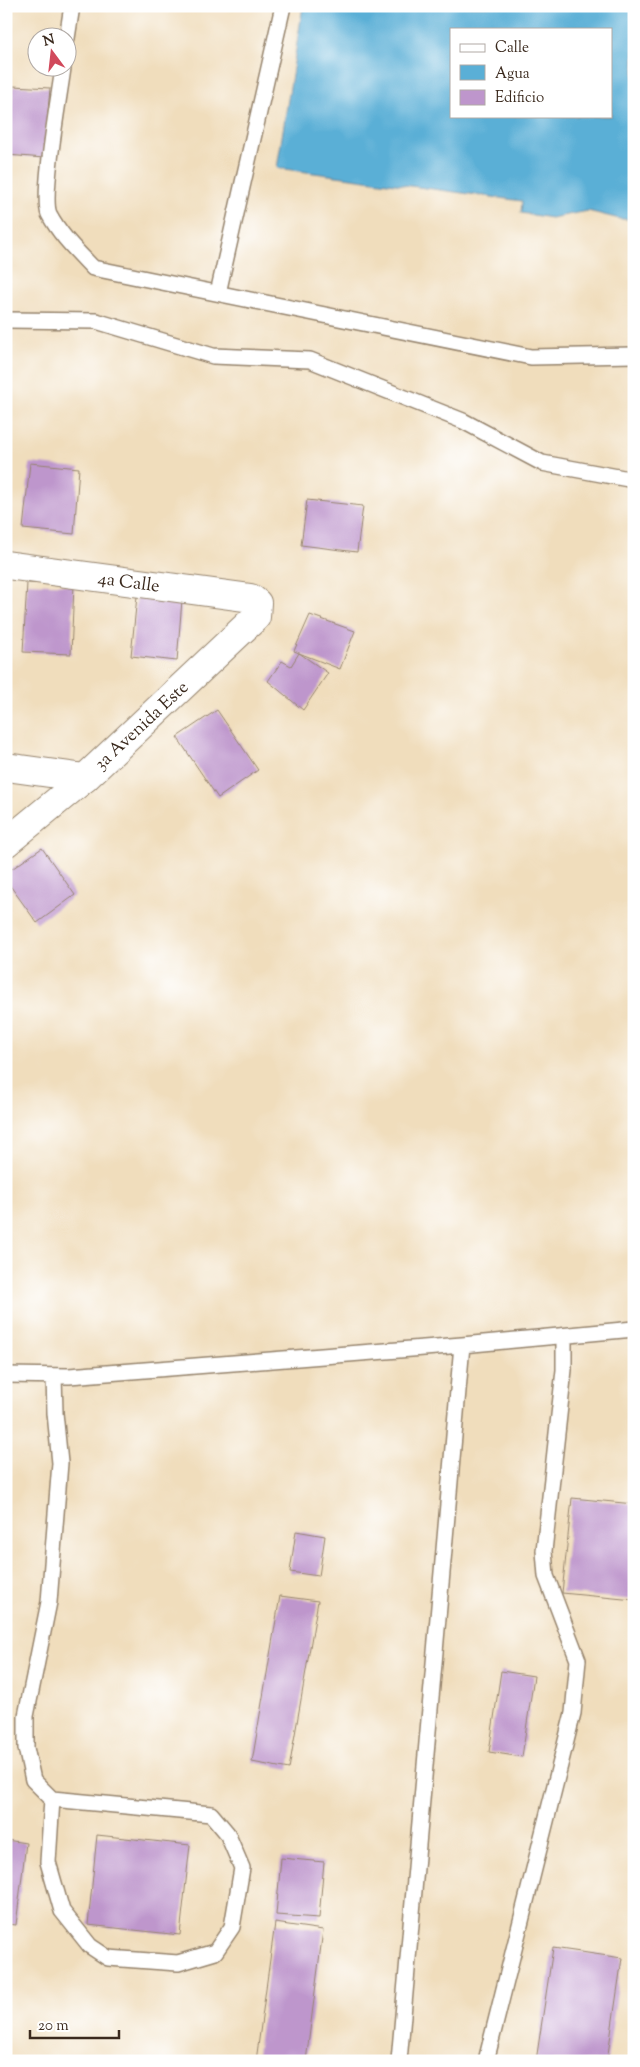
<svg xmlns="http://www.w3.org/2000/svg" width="640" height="2067" font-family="'Sorts Mill Goudy',serif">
	<rect width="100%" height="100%" fill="#fff"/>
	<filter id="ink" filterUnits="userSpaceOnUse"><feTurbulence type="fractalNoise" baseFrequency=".02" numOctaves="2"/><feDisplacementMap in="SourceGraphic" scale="10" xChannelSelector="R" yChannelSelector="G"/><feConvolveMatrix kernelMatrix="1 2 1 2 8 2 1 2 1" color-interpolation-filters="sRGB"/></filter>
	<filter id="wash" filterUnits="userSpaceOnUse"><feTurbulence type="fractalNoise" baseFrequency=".0096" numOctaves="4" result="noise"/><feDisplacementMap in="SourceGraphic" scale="20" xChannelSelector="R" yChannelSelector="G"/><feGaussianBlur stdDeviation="1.12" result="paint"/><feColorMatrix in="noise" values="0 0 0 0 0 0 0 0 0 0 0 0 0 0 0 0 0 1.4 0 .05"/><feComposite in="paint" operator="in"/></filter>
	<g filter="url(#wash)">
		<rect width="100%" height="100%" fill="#f0ddbc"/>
		<path fill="#5aafd6" stroke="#4a6c7a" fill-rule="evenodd" d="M 303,6 L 634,6 L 634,219 L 620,219 L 588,211 L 551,218 L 521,213 L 522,201 L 277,168 ZM 451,29 L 611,29 L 611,116 L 451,116 Z"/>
		<g id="blocks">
			<path fill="#be96cc" d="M 13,86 L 50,88 L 44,158 L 7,155 Z
				M 30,463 L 79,468 L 74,534 L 23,529 Z
				M 307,500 L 363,506 L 357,552 L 301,545 Z
				M 27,583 L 74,585 L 71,654 L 23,652 Z
				M 137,596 L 182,600 L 177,661 L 131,656 Z
				M 310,615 L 355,631 L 340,669 L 299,653 L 328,673 L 303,710 L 268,681 L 282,661 L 291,666 L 299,653 L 294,651 Z
				M 217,710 L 258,770 L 218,798 L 177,737 Z
				M 42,848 L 75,895 L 37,923 L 6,880 L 6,873 Z
				M 572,1498 L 634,1504 L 634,1600 L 562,1593 Z
				M 296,1531 L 325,1536 L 319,1576 L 290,1572 Z
				M 280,1596 L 318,1601 L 289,1769 L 252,1762 Z
				M 501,1671 L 534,1676 L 522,1757 L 489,1752 Z
				M 97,1835 L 190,1845 L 180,1935 L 88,1925 Z
				M 6,1840 L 26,1843 L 16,1925 L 6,1924 Z
				M 281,1858 L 324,1862 L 319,1918 L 276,1915 Z
				M 275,1923 L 323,1930 L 306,2061 L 256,2061 Z
				M 553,1948 L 622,1958 L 607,2061 L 536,2061 Z"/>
		</g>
	</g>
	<g filter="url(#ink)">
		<use href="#blocks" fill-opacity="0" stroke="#96846d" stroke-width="1"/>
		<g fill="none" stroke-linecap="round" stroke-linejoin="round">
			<defs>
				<path id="service" d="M 67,38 L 72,6
					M 63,68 C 60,93 41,195 49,214 C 60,235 77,251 93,268 L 531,357 L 634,355
					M 218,293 L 283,6
					M 6,320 L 96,321 L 213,356 L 310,360 L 463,421 L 542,463 L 634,480
					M 6,1375 L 69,1376 L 462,1345 L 634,1329
					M 52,1799 L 48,1862 L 62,1911 L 90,1946 L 108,1958 L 178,1963 L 215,1952 L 232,1927 L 242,1868 L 227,1833 L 211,1814 L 52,1799 L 33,1780 L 26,1748 L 26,1716 L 49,1602 L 60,1463 L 55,1413 L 54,1376
					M 399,2061 L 462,1345
					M 486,2061 L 573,1713 L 578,1660 L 546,1576 L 544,1551 L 564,1370 L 564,1336"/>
				<g id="minor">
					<path id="s1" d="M 6,565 L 251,598 L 257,603 L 256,617 L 85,778 L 6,843"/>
					<path d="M 6,767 L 85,778"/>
				</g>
			</defs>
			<use href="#service" stroke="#96846d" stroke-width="18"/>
			<use href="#minor" stroke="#96846d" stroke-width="30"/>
			<use href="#service" stroke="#fff" stroke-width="15"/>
			<use href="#minor" stroke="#fff" stroke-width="28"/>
		</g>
	</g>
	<g text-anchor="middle" stroke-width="4" stroke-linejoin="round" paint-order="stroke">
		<g font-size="18" fill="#3b2a1e" stroke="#fff">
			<text dy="6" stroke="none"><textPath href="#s1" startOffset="124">4a Calle</textPath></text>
			<text transform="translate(141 725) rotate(-43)" y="6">3a Avenida Este</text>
		</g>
	</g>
	<rect width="640" height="2067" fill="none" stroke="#fff" stroke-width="25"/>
	<rect x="450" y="28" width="162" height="90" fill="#ffffff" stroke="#b1aaa5"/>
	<rect x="460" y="44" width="25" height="8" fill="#ffffff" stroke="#b1aaa5"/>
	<text x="495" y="52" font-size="15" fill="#3b2a1e">Calle</text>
	<rect x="460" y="65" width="25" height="15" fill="#5aafd6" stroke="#b1aaa5"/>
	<text x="495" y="78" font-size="15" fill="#3b2a1e">Agua</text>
	<rect x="460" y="90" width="25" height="15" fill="#be96cc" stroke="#b1aaa5"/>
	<text x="495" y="102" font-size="15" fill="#3b2a1e">Edificio</text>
	<g transform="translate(52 52) rotate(345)"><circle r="24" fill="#ffffff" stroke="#b1aaa5"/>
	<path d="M0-4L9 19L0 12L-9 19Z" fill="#d1495b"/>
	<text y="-8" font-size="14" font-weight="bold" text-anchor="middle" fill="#3b2a1e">N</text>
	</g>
	<path d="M30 2030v8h89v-8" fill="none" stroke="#3b2a1e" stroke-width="2.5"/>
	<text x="38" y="2030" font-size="15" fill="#3b2a1e" stroke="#ffffff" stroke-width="4" paint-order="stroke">20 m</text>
</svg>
